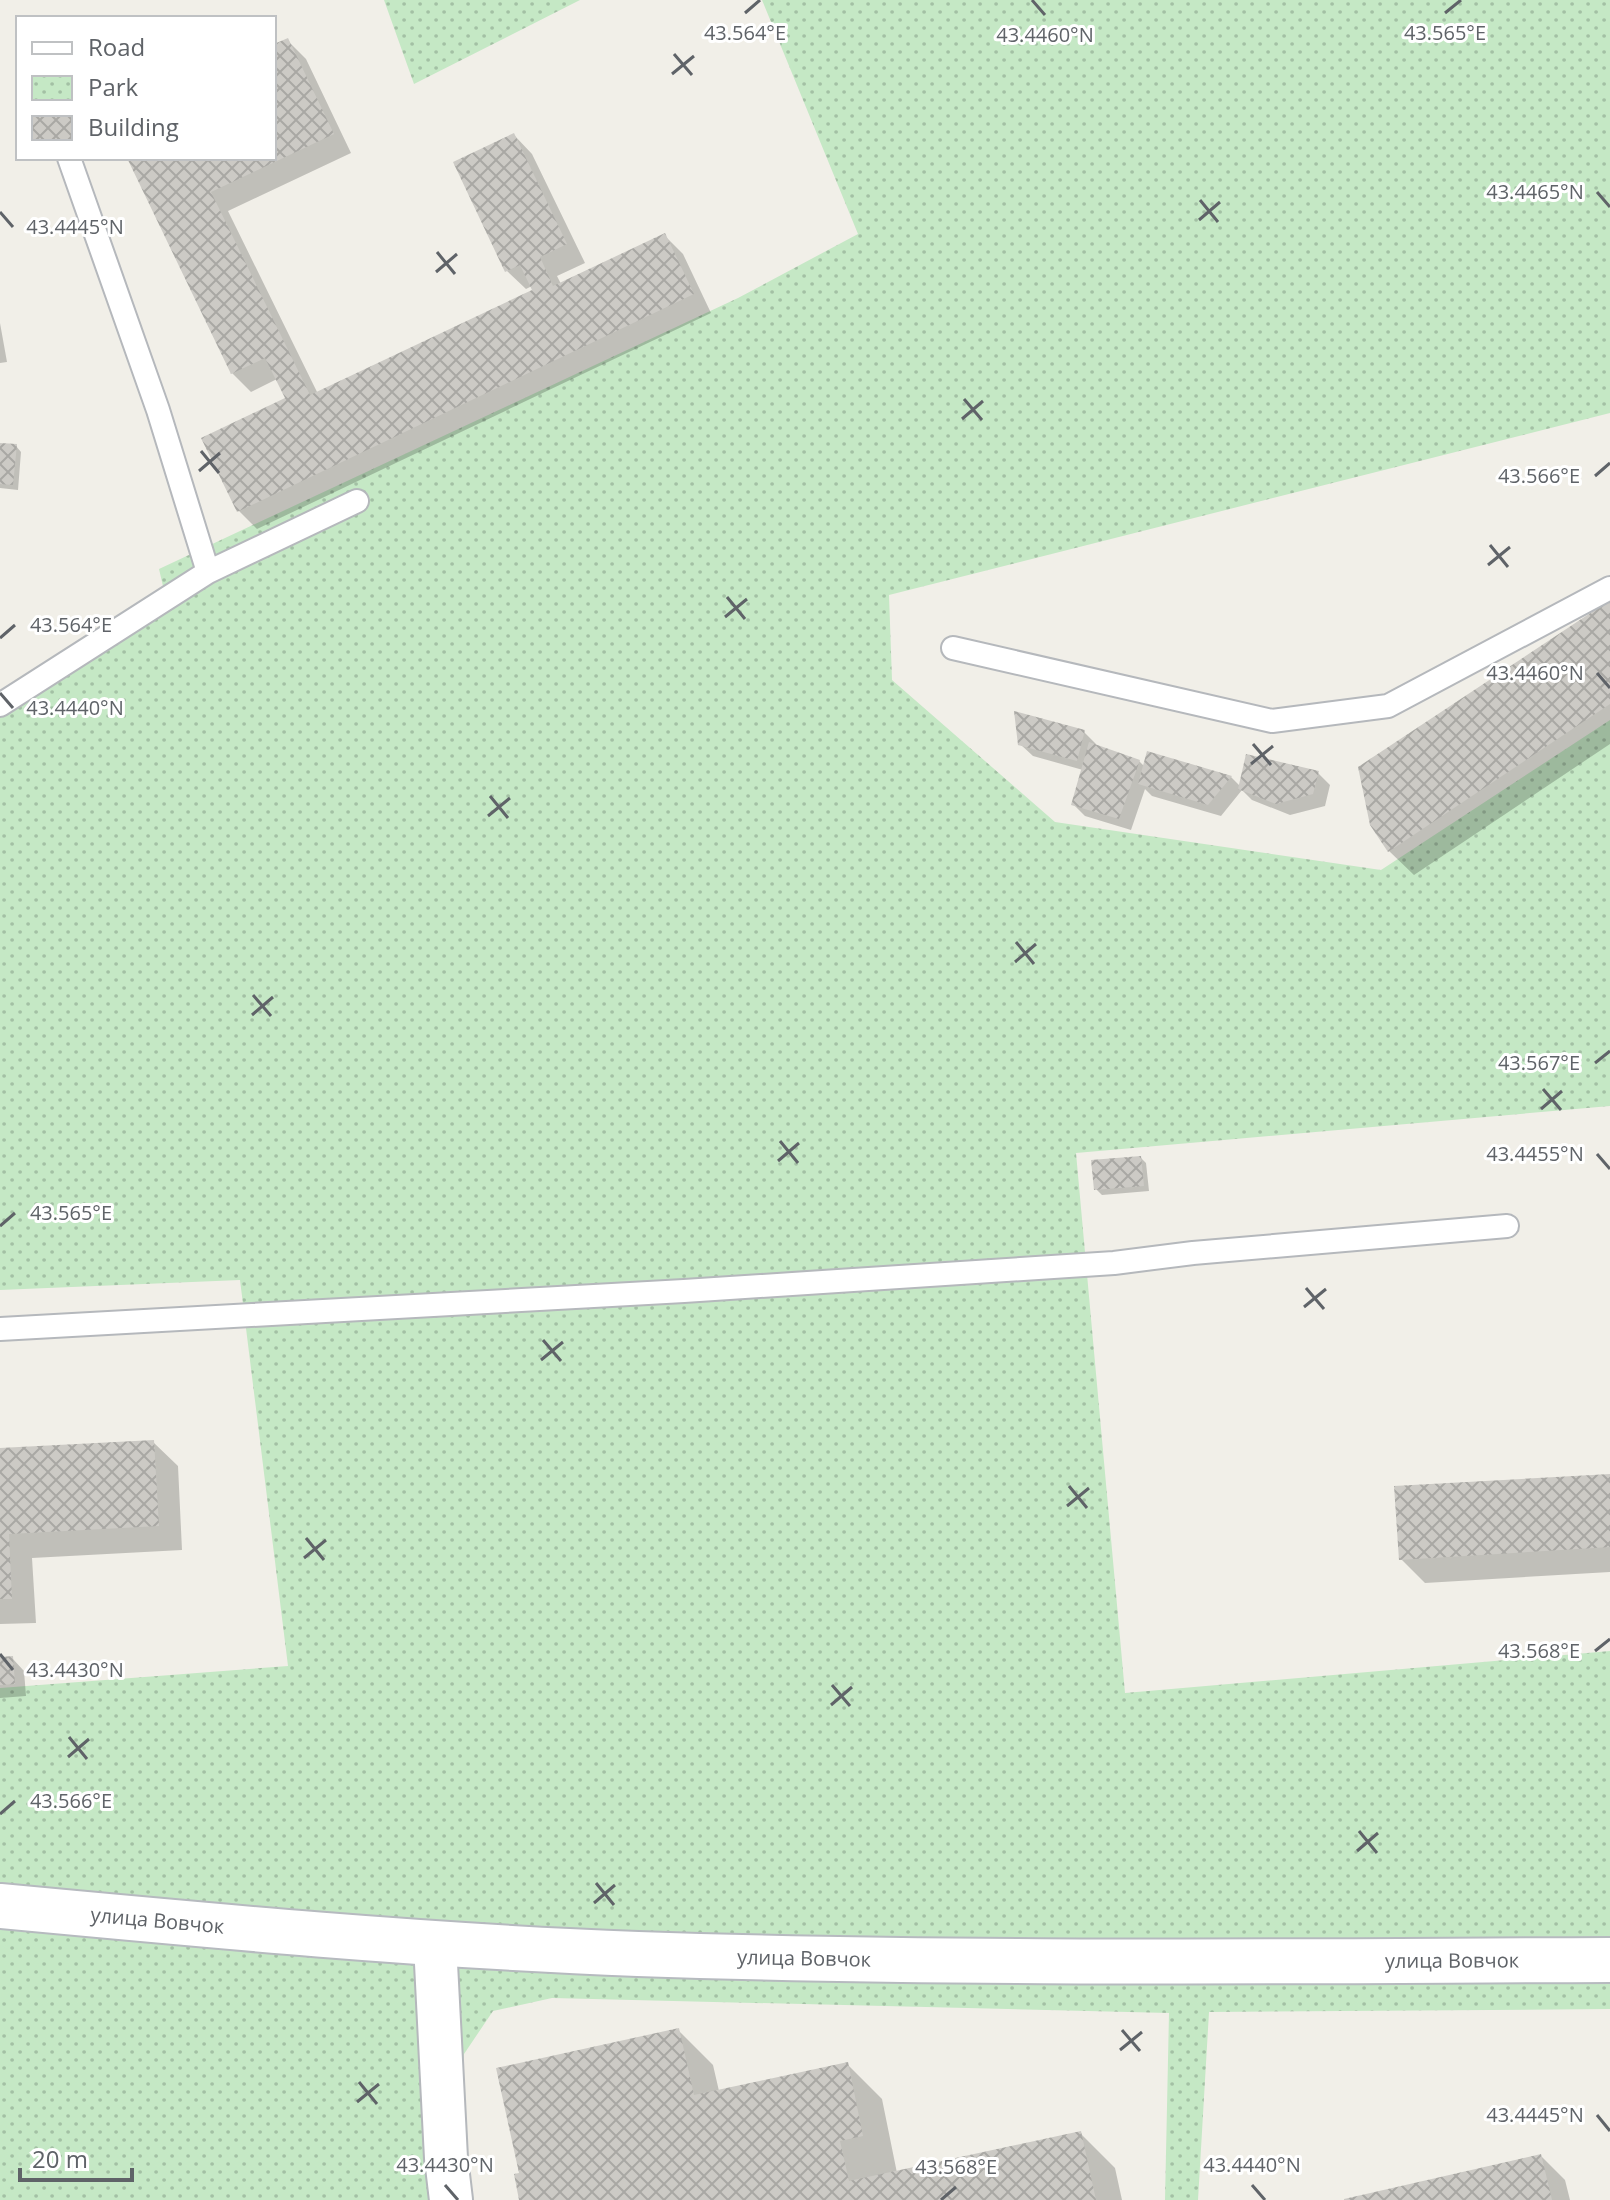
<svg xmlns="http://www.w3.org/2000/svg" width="1610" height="2200" font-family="'Open Sans',sans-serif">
	<defs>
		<pattern id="park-dots" width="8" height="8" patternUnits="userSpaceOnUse" patternTransform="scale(2)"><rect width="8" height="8" fill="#c5e8c5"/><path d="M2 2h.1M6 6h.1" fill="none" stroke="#a3c0a4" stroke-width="1.8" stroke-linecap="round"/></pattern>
		<pattern id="building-cross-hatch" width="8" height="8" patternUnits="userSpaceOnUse" patternTransform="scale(2)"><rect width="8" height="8" fill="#cccac5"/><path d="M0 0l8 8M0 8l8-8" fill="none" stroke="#a9a8a4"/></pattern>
	</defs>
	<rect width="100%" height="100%" fill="#f1efe8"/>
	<path fill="url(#park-dots)" d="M 384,0 L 580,0 L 414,84 Z
		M 762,0 L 1610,0 L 1610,413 L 889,595 L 892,680 L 1055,822 L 1381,870 L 1610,720 L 1610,1106 L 1076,1153 L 1125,1693 L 1610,1651 L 1610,2009 L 1209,2012 L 1198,2200 L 1165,2200 L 1169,2013 L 552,1998 L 493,2011 L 464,2054 L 460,2108 L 465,2200 L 0,2200 L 0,1688 L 288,1666 L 240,1280 L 0,1290 L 0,705 L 166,599 L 159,569 L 738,298 L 858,234 Z"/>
	<path fill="#0003" d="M 287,40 L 306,59 L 351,153 L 228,211 L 318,394 L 535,291 L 532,286 L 526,289 L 507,271 L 514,135 L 532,154 L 585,263 L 557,276 L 561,284 L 664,235 L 683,254 L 711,313 L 257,529 L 239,511 L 287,399 L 277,379 L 251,392 L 232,373 L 130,158 L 274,158 L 274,46 Z
		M 0,323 L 7,362 L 0,363 Z
		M 0,445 L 16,446 L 21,452 L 18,490 L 0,488 Z
		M 1610,602 L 1610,744 L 1414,875 L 1389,851 Z
		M 1084,732 L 1096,744 L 1095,746 L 1139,761 L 1145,767 L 1149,754 L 1231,777 L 1240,786 L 1318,773 L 1330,785 L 1325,806 L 1290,815 L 1252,800 L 1242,790 L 1221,816 L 1152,796 L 1145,789 L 1131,830 L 1085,816 L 1073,804 L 1083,770 L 1033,756 L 1020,744 Z
		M 1141,1158 L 1146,1163 L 1149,1191 L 1102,1195 L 1096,1189 Z
		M 153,1442 L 178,1466 L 182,1550 L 32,1558 L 36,1623 L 0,1624 L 0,1450 Z
		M 1610,1476 L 1610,1572 L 1425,1583 L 1401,1559 Z
		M 12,1658 L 24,1671 L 26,1696 L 0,1698 L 0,1659 Z
		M 679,2031 L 713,2065 L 719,2091 L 847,2064 L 882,2099 L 897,2173 L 1080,2133 L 1115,2168 L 1122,2200 L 521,2200 L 521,2175 Z
		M 1541,2156 L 1565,2180 L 1570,2200 L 1347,2200 Z"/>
	<path fill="url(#building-cross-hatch)" d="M 288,38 L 334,134 L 211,192 L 310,395 L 532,290 L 520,265 L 505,272 L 453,162 L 514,133 L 567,244 L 540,257 L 553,286 L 665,233 L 694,294 L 237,512 L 201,438 L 285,398 L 265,358 L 231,374 L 127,158 L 274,158 L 274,44 Z
		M 0,443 L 17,444 L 13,485 L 0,484 Z
		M 1610,600 L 1610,704 L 1388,852 L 1370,825 L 1358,767 Z
		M 1014,711 L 1085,730 L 1077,761 L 1018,745 Z
		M 1089,742 L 1140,760 L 1119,819 L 1071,805 Z
		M 1147,751 L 1232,776 L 1208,805 L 1138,784 Z
		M 1246,754 L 1319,771 L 1313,794 L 1276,804 L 1238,789 Z
		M 1141,1156 L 1144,1186 L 1094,1190 L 1091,1160 Z
		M 154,1440 L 159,1526 L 9,1534 L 12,1599 L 0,1599 L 0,1448 Z
		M 1610,1474 L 1610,1547 L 1399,1560 L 1394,1486 Z
		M 13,1656 L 15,1684 L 0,1685 L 0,1657 Z
		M 679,2028 L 694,2095 L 848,2062 L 863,2136 L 840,2141 L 849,2181 L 1081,2131 L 1096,2200 L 519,2200 L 514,2174 L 519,2173 L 496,2068 Z
		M 1541,2154 L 1552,2200 L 1344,2200 L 1344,2199 Z"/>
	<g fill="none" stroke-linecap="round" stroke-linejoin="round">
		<defs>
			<path id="lane" d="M 69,158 L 158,410 L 208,572
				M 953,648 L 1272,721 L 1388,706 L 1610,588
				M 0,705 L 208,572 L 357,501
				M 0,1329 L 684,1291 L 1114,1263 L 1193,1253 L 1507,1226"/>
			<path id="street" d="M 435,1944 L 446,2158 L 451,2200"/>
			<g id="secondary">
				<path id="s1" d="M 0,1906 C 212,1926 425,1946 638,1954 C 962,1965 1286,1961 1610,1960"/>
			</g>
		</defs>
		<use href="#lane" stroke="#b5b8bc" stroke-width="26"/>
		<use href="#street" stroke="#b5b8bc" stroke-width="46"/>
		<use href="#secondary" stroke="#b6babf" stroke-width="48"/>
		<use href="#lane" stroke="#fff" stroke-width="22"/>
		<use href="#street" stroke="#fff" stroke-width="42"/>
		<use href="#secondary" stroke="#fff" stroke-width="44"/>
	</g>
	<path fill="none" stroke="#5f6368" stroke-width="3" d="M 1032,0 L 1045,15M 745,13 L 760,0M 1445,13 L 1461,0M 674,54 L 692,75M 672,74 L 694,56M 1597,192 L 1610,207M 1200,200 L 1218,222M 0,212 L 13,227M 1199,220 L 1220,202M 437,252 L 455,274M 436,272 L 457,254M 964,399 L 982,420M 962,419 L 983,401M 201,451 L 219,473M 199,471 L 220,453M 1595,476 L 1610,463M 1490,545 L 1508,567M 1488,565 L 1510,547M 727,597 L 745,619M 725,617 L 747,599M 0,638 L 15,625M 1597,673 L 1610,688M 0,693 L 13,708M 1253,744 L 1271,765M 1251,764 L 1273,746M 490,796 L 508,818M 488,816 L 510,798M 1016,942 L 1034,964M 1015,962 L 1036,944M 253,995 L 271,1016M 252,1015 L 273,997M 1595,1063 L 1610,1051M 1543,1089 L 1561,1110M 1541,1109 L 1562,1091M 780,1141 L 798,1163M 1597,1154 L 1610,1169M 778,1161 L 799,1143M 0,1226 L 15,1213M 1306,1288 L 1324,1309M 1304,1307 L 1326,1289M 543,1340 L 561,1361M 541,1360 L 563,1342M 1069,1486 L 1087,1508M 1067,1506 L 1089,1488M 306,1538 L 324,1560M 304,1558 L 326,1540M 1595,1651 L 1610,1639M 0,1654 L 13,1670M 832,1685 L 850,1706M 831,1705 L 852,1687M 69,1737 L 87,1759M 68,1757 L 89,1739M 0,1814 L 15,1801M 1359,1831 L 1377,1853M 1357,1851 L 1378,1833M 596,1883 L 614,1905M 594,1903 L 615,1885M 1122,2030 L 1140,2051M 1120,2050 L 1142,2032M 359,2082 L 377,2104M 357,2102 L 379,2084M 1597,2115 L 1610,2131M 445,2185 L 458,2200M 1252,2185 L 1265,2200M 941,2200 L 956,2187"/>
	<g text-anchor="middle" stroke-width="6" stroke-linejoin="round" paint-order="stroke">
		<g font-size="20" fill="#5f6368" stroke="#fff">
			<text dy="7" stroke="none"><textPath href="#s1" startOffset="158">улица Вовчок</textPath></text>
			<text dy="7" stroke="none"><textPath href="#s1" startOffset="806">улица Вовчок</textPath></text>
			<text dy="7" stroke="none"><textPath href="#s1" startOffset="1454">улица Вовчок</textPath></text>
		</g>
	</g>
	<g font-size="20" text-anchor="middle" fill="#5f6368" stroke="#fff" stroke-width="6" stroke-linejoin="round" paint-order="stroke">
		<text x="745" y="40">43.564°E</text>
		<text x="1445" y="40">43.565°E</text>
		<text x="1045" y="42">43.4460°N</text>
		<text x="1535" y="199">43.4465°N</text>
		<text x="75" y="234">43.4445°N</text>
		<text x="1539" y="483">43.566°E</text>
		<text x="71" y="632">43.564°E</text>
		<text x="1535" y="680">43.4460°N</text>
		<text x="75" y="715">43.4440°N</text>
		<text x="1539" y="1070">43.567°E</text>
		<text x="1535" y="1161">43.4455°N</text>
		<text x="71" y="1220">43.565°E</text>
		<text x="1539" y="1658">43.568°E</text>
		<text x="75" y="1677">43.4430°N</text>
		<text x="71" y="1808">43.566°E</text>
		<text x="1535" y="2122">43.4445°N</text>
		<text x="445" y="2172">43.4430°N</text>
		<text x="1252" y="2172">43.4440°N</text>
		<text x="956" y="2174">43.568°E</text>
	</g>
	<rect x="16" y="16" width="260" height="144" fill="#ffffff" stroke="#bfc1c3" stroke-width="2"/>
	<rect x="32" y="42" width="40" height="12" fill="#ffffff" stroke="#bfc1c3" stroke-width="2"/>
	<text x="88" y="56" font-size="24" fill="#5f6368">Road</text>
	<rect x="32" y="76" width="40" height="24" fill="url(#park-dots)" stroke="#bfc1c3" stroke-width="2"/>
	<text x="88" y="96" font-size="24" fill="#5f6368">Park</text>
	<rect x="32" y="116" width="40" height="24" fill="url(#building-cross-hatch)" stroke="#bfc1c3" stroke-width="2"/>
	<text x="88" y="136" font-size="24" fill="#5f6368">Building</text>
	<path d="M20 2168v12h112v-12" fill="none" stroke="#5f6368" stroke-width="4"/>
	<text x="32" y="2168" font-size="24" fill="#5f6368" stroke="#ffffff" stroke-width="6" paint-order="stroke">20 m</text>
</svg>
